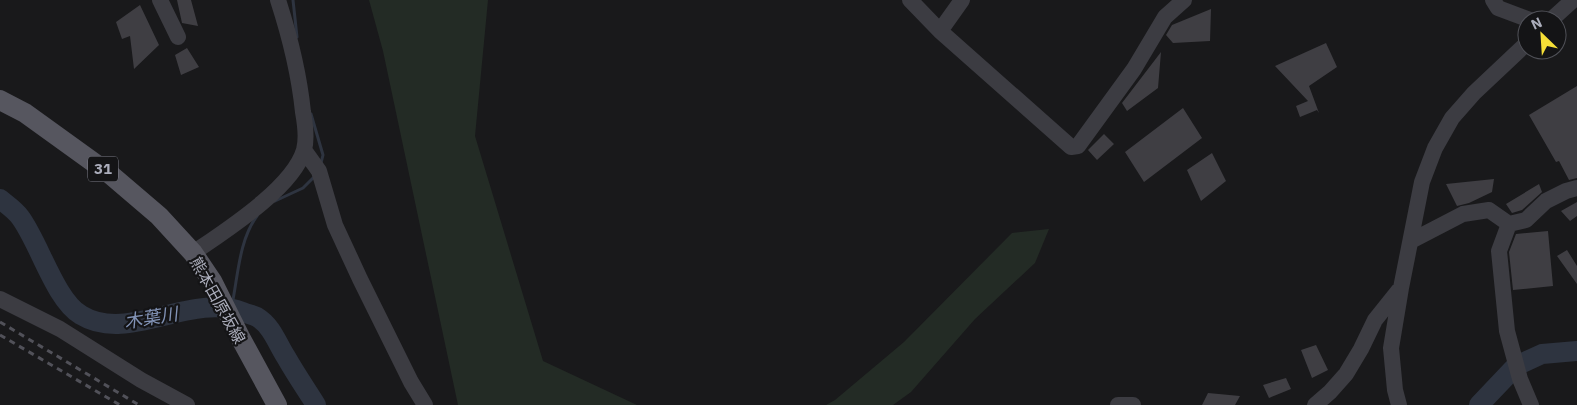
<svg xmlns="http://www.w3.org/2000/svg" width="1577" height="405" font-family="'IBM Plex Sans','Noto Sans JP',sans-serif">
	<rect width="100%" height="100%" fill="#19191b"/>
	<path fill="#232b25" d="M 369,0 L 488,0 L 475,136 L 543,361 L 637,405 L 458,405 L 383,51 Z
		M 1049,229 L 1035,263 L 975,319 L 911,392 L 893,405 L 826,405 L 835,400 L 904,342 L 1012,233 Z"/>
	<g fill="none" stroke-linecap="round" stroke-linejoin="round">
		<path stroke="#2e3440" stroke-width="3" d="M 293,0 L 297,37
			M 311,114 L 323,155 L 321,163
			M 275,201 L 303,188 L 316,175
			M 232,305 C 238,276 239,240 257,216"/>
		<path stroke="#2e3440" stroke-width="20" d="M 0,199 C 6,204 15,210 20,217 C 39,242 55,300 81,315 C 128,344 190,292 243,312 C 248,314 253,315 257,317 C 272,326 277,343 286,357 C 295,373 306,389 316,405
			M 1479,405 L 1516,366 L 1542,354 L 1577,351"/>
	</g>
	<path fill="#3f3e43" d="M 177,0 L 191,0 L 198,26 L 182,23 Z
		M 140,5 L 159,45 L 134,69 L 130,36 L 122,39 L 116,22 Z
		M 1211,9 L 1210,41 L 1173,43 L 1166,35 L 1172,25 Z
		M 1326,43 L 1337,67 L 1309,86 L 1319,113 L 1317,110 L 1300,117 L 1296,106 L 1308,101 L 1275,66 Z
		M 187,48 L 199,67 L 181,75 L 175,55 Z
		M 1161,52 L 1158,88 L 1127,111 L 1122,103 Z
		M 1577,86 L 1577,178 L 1569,180 L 1559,161 L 1556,162 L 1529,115 Z
		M 1183,108 L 1202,138 L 1144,182 L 1125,152 Z
		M 1104,134 L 1114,144 L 1097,160 L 1088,150 Z
		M 1212,153 L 1226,181 L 1201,201 L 1187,170 Z
		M 1494,179 L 1492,192 L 1469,203 L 1457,206 L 1446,184 Z
		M 1539,184 L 1542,192 L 1522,210 L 1512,213 L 1506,204 Z
		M 1577,202 L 1577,216 L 1570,221 L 1561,211 Z
		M 1548,231 L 1553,286 L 1513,290 L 1509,252 L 1516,234 Z
		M 1567,250 L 1577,266 L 1577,284 L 1557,256 Z
		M 1316,345 L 1328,370 L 1312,378 L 1301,350 Z
		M 1286,378 L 1291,389 L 1269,398 L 1263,385 Z
		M 1208,393 L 1240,396 L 1235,405 L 1202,405 Z"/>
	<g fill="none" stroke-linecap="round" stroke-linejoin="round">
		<path stroke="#3c3c42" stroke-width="16" d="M 160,0 L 178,37
			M 910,0 L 940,31 L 1071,147 L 1078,146 L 1134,69 L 1165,17 L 1184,0
			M 1493,0 L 1498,8 L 1530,20
			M 1551,20 L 1573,0
			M 940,31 L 962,0
			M 304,150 L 319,171 L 335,225 L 360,279 L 411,382 L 425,405
			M 1509,224 L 1499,251 L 1507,331 L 1520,379 L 1531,405
			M 1411,241 L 1463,214 L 1489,210 L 1509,224 L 1526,220 L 1546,201 L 1566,191 L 1577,188
			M 193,253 C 225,231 293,188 304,150 C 307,139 305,123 303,112 C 299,73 290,37 278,0
			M 0,299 L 60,329 L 141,380 L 187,405
			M 1118,405 L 1133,405
			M 1315,405 L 1330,392 L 1346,374 L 1361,349 L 1375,320 L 1399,290
			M 1399,405 L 1395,390 L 1391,348 L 1401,288 L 1422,182 L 1435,148 L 1452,118 L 1474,93 L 1527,43"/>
		<path stroke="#56565f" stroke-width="20" d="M 0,100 L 25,113 L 111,175 L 159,216 L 193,253 L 212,281 L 240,337 L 277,405"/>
		<path stroke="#515159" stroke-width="3" stroke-dasharray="6 5" stroke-linecap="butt" d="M 0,322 L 139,405
			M 0,335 L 120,405"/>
	</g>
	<g text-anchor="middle" stroke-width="4.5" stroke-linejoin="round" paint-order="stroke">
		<rect fill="#141416" stroke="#7e7f8a" stroke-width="1" x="88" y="156.5" width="30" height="25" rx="4"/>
		<g font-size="15" font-weight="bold" fill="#abadbb">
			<text x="103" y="174">31</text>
		</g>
		<g font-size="16" fill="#abadbb" stroke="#141416">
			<text transform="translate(218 300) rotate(61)" y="6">熊本田原坂線</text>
		</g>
		<g font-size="18" font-style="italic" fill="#8293b6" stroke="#141416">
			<text transform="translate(151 318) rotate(-9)" y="6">木葉川</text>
		</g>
	</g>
	<g transform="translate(1542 35) rotate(335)"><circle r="24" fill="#141416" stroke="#505158"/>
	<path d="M0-4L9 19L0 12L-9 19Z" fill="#f5de37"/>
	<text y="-8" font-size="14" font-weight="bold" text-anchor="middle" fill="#abadbb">N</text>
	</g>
</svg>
